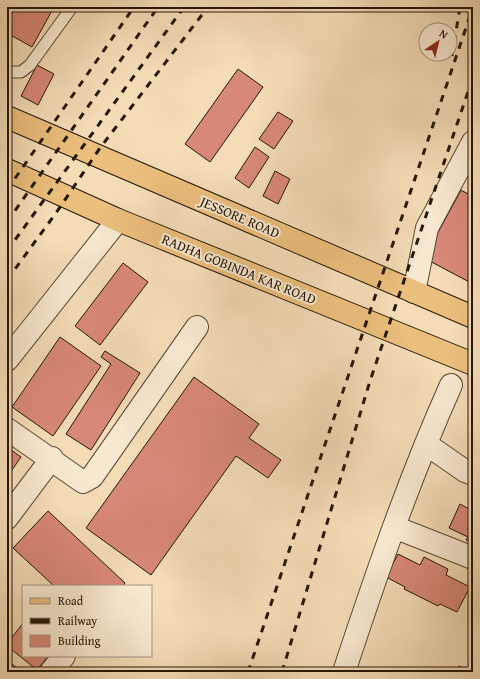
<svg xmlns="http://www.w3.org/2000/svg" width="480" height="679" font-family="'Gentium Book Plus',serif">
	<rect width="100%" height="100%" fill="#f4dcb7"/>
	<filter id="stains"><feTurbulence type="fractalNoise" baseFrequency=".005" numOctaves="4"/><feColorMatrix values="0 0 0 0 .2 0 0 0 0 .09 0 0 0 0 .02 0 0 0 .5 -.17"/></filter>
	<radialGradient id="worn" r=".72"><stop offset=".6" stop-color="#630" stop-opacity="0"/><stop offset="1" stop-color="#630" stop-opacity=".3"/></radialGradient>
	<path fill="#d88878" stroke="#241708" d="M 7,7 L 54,7 L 32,47 L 7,33 Z
		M 37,65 L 54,74 L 38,105 L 21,96 Z
		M 238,69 L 263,87 L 210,162 L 185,144 Z
		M 278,112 L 293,121 L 274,149 L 259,139 Z
		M 255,147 L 269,157 L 249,188 L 235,178 Z
		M 275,171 L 290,179 L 278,204 L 263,196 Z
		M 461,190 L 473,197 L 473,284 L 424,258 Z
		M 123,263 L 148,282 L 100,345 L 75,326 Z
		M 60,337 L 101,366 L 53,436 L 12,407 Z
		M 105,351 L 140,373 L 91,450 L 66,434 L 111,364 L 101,357 Z
		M 194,377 L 259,424 L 249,438 L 281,460 L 268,478 L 236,456 L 151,575 L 86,528 Z
		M 7,447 L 21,457 L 7,477 Z
		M 460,504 L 473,511 L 473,543 L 466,540 L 468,537 L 449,528 Z
		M 48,511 L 125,583 L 123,586 L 54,586 L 13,548 Z
		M 398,554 L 420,565 L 424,557 L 448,569 L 446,575 L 470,587 L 457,612 L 440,604 L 438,606 L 404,589 L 405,587 L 386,577 Z
		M 23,623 L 23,656 L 48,656 L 37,670 L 7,646 L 7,644 Z
		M 7,660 L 22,672 L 7,672 Z
		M 459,666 L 471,672 L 456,672 Z"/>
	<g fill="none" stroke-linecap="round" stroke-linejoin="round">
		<defs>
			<path id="service" d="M 7,72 L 21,72 L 30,65 L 72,7"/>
			<path id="minor" d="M 414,292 L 427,228 L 473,142
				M 7,360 L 118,220
				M 7,429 L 83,482 L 92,477 L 197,327
				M 426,444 L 465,471 L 473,474
				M 7,518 L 52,458
				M 394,527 L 473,558
				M 51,672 L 64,656
				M 344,672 C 376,575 409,479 451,385"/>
			<path id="primary" d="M 7,117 L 473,317
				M 7,170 L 118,220 L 473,364"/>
		</defs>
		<use href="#service" stroke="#584834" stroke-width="13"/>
		<use href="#minor" stroke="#584834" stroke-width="24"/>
		<use href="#primary" stroke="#241708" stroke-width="24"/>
		<use href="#service" stroke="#f8e8d0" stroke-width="11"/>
		<use href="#minor" stroke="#f8e8d0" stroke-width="22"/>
		<use href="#primary" stroke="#eabe7c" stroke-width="22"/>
		<path stroke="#241708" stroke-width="3" stroke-dasharray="7 7" stroke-linecap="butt" d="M 452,56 L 460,7
			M 7,190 L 134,7
			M 7,222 L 158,7
			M 7,251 L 184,7
			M 7,280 L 56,213 L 100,148 L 208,7
			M 248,672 L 473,7
			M 282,672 L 370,381 L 473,77"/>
	</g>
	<g text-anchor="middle" stroke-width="4" stroke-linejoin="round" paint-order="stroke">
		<g font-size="14" fill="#241708" stroke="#f8e8d0">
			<text transform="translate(240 217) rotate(23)" y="5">JESSORE ROAD</text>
			<text transform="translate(239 269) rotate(22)" y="5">RADHA GOBINDA KAR ROAD</text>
		</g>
	</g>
	<rect width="480" height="679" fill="none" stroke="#f4dcb7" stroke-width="24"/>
	<rect x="8" y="8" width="464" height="663" fill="none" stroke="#241708" stroke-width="2"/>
	<rect x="12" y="12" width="456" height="655" fill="none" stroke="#241708"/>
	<rect x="22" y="585" width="130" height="72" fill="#f8e8d0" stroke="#a39480"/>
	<rect x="30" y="598" width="20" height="6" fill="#eabe7c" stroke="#a39480"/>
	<text x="58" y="605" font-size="12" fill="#241708">Road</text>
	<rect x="30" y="618" width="20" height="6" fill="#241708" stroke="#a39480"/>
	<text x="58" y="625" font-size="12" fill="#241708">Railway</text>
	<rect x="30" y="635" width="20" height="12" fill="#d88878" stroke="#a39480"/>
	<text x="58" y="645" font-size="12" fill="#241708">Building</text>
	<g transform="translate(438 42) rotate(35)"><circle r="19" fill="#f8e8d0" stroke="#a39480"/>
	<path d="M0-3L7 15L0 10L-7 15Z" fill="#8f2418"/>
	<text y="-6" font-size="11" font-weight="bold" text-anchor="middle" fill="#241708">N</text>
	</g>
	<rect width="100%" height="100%" filter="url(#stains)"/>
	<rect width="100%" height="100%" fill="url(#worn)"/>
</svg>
